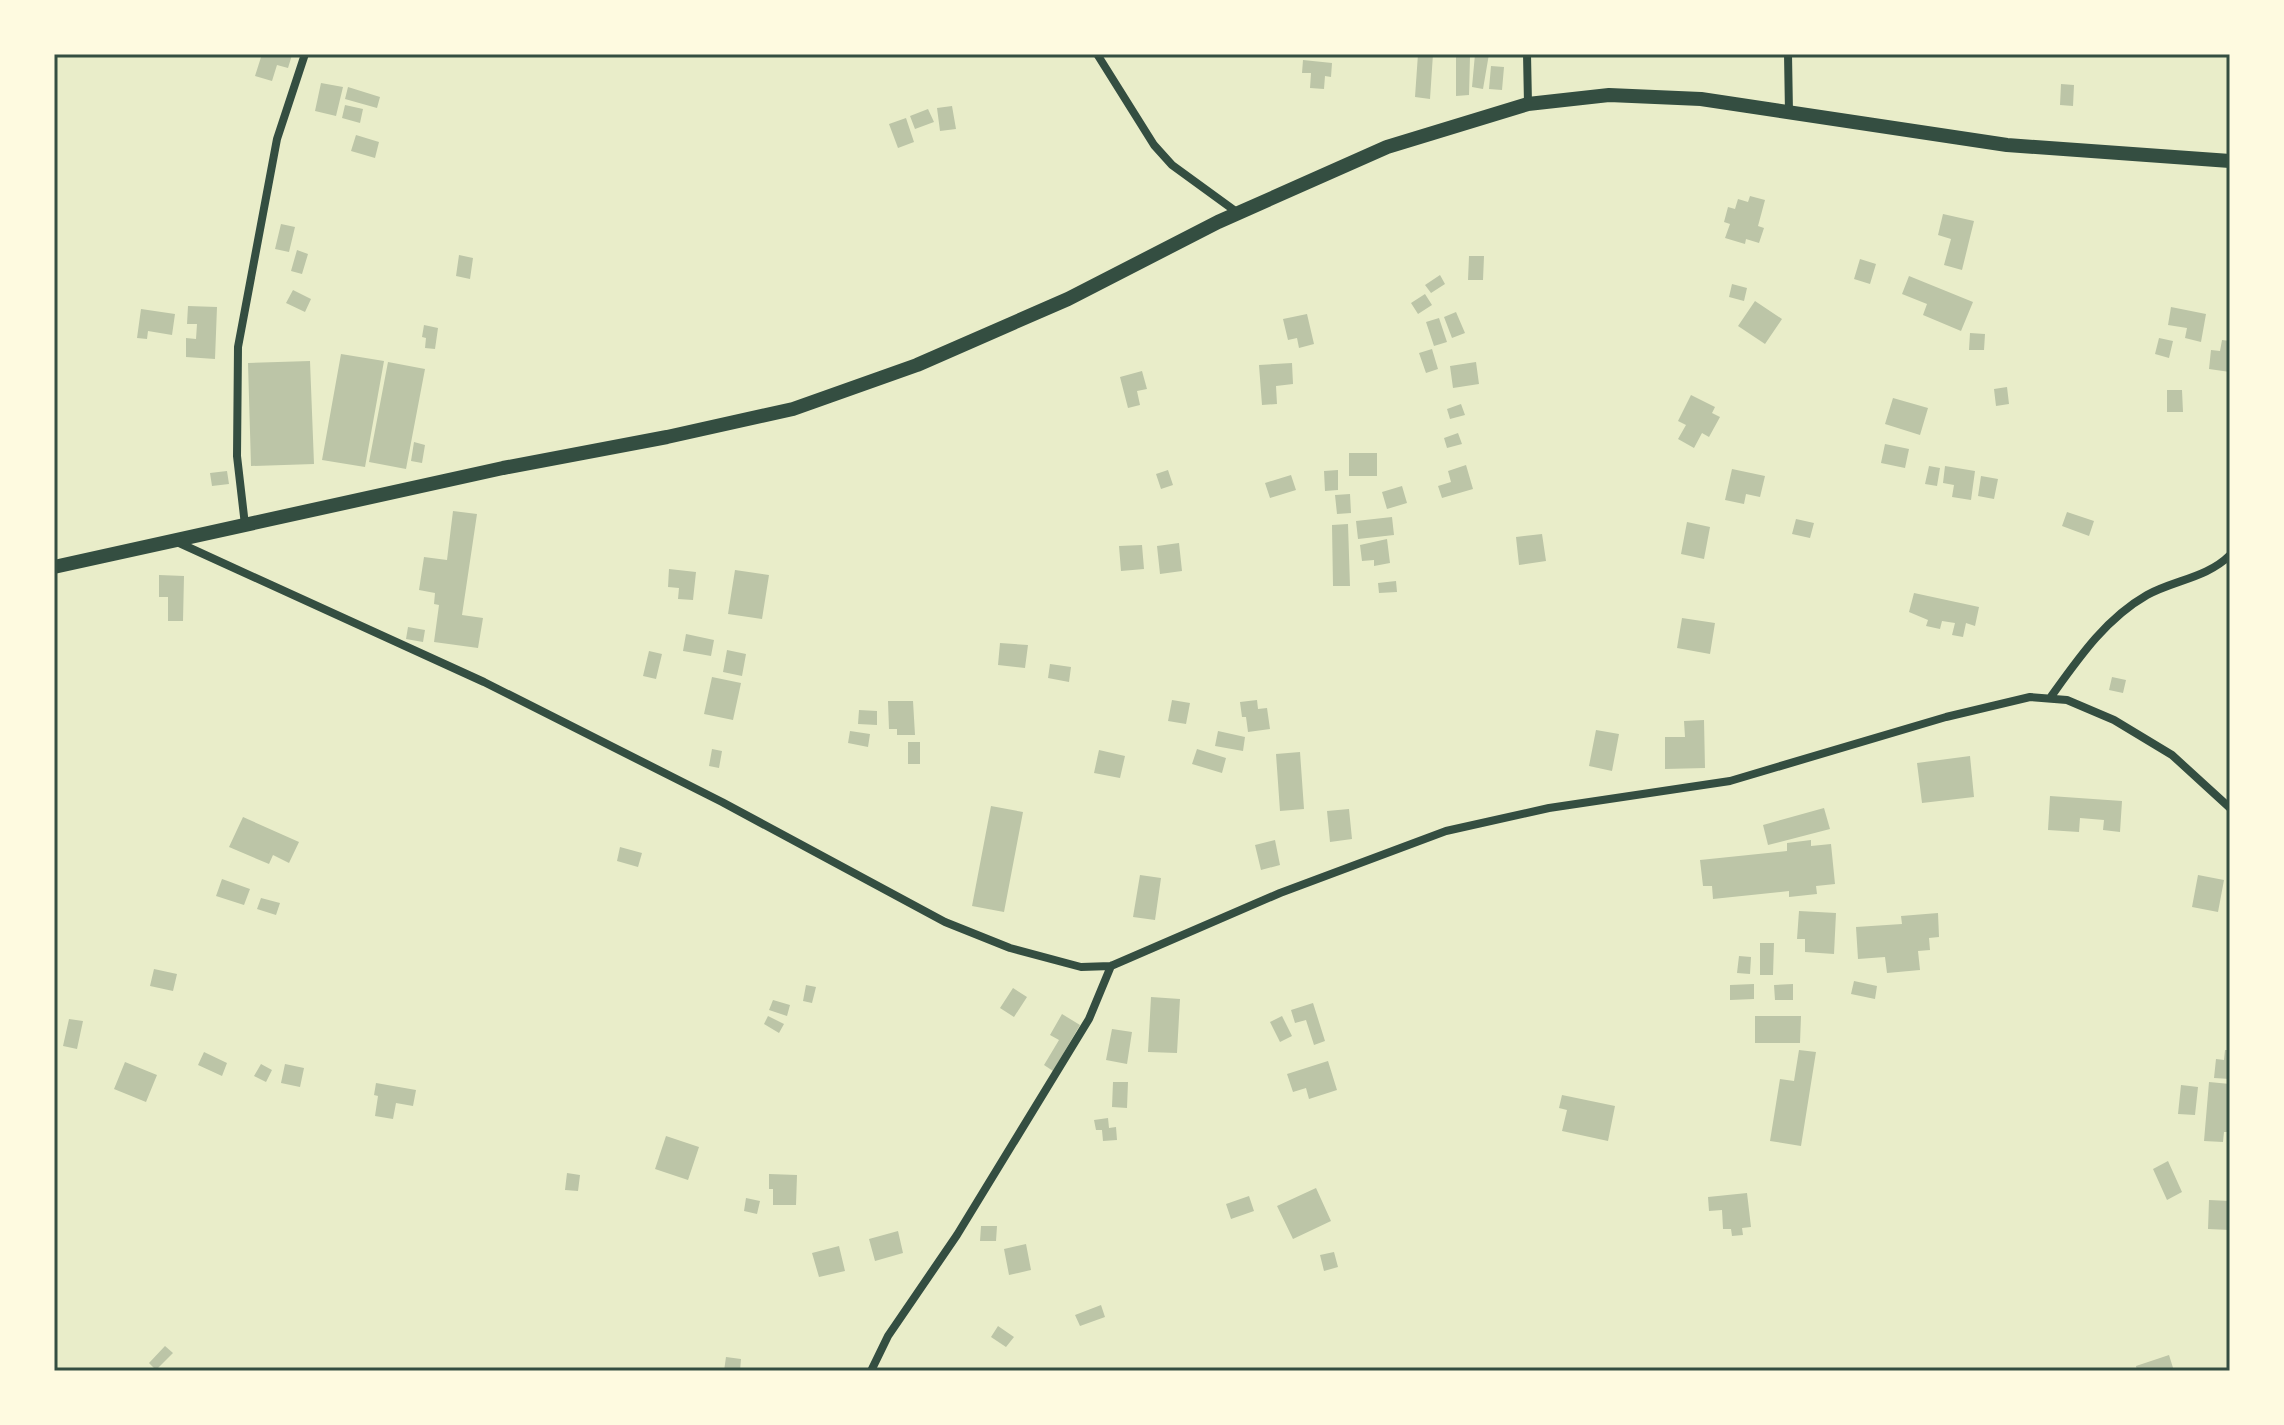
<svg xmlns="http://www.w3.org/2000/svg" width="2284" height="1425" font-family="Ubuntu,sans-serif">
	<rect width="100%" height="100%" fill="#e9edc9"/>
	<path fill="#bcc5a7" d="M 262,54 L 288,54 L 292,55 L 288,68 L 277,65 L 272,81 L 255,76 Z
		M 1418,54 L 1433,54 L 1430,99 L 1415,97 Z
		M 1475,54 L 1489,54 L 1483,89 L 1472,87 Z
		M 1456,56 L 1470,57 L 1469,95 L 1456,96 Z
		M 1303,60 L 1332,63 L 1331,77 L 1325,76 L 1324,89 L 1310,88 L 1311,73 L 1302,73 Z
		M 1491,66 L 1504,67 L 1502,90 L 1489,89 Z
		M 321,83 L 343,87 L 336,116 L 315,111 Z
		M 2061,84 L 2074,85 L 2073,106 L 2060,105 Z
		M 348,87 L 380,97 L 377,108 L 345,99 Z
		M 345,105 L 363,109 L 360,123 L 342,118 Z
		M 952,106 L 956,129 L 940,131 L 937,108 Z
		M 928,109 L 934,122 L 915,129 L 910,116 Z
		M 906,118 L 914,142 L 898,148 L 889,124 Z
		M 356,135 L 379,142 L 375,158 L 351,151 Z
		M 1750,196 L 1765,200 L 1758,226 L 1764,228 L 1759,243 L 1746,239 L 1745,244 L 1725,238 L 1730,224 L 1724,222 L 1728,207 L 1735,209 L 1738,199 L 1748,202 Z
		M 1943,214 L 1974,221 L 1962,270 L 1944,265 L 1951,239 L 1938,235 Z
		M 281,224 L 295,227 L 289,252 L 275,249 Z
		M 297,250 L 308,254 L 302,274 L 291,271 Z
		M 459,255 L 473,258 L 470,279 L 456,276 Z
		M 1469,256 L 1484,256 L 1483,280 L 1468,280 Z
		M 1860,259 L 1876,264 L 1870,284 L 1854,279 Z
		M 1440,275 L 1445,284 L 1431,293 L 1425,285 Z
		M 1909,276 L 1973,302 L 1961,331 L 1923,315 L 1927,304 L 1902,294 Z
		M 1732,284 L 1747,288 L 1744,301 L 1729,297 Z
		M 293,290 L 311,299 L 305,312 L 286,303 Z
		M 1425,294 L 1432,305 L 1418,314 L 1411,303 Z
		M 1755,301 L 1782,319 L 1765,344 L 1738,326 Z
		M 188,306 L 217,307 L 215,359 L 186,357 L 186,338 L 196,339 L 197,324 L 187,324 Z
		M 2171,307 L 2206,314 L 2201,342 L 2185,338 L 2187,328 L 2168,325 Z
		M 141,309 L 175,314 L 172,335 L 148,331 L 147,339 L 137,338 Z
		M 1456,312 L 1465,333 L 1452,338 L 1444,317 Z
		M 1307,314 L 1314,344 L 1299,348 L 1297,338 L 1288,340 L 1283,319 Z
		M 1439,318 L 1447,342 L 1434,346 L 1426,322 Z
		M 424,325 L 438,328 L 435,349 L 425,348 L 426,338 L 422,337 Z
		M 1970,333 L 1985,334 L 1984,350 L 1969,350 Z
		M 2159,338 L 2173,341 L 2169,358 L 2155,354 Z
		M 2222,340 L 2230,341 L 2230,372 L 2209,369 L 2211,350 L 2220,351 Z
		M 1432,349 L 1438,369 L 1426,373 L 1419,353 Z
		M 341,354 L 384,361 L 365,467 L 322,460 Z
		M 310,361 L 314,464 L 251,466 L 248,363 Z
		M 388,362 L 425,369 L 406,469 L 369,462 Z
		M 1476,362 L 1479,384 L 1453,388 L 1450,366 Z
		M 1292,363 L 1293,384 L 1276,386 L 1277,404 L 1262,405 L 1259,365 Z
		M 1142,371 L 1147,389 L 1137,391 L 1140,405 L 1128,408 L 1120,377 Z
		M 2007,387 L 2009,404 L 1996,406 L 1994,389 Z
		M 2167,390 L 2182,390 L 2183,412 L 2167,412 Z
		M 1691,395 L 1715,407 L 1712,413 L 1720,417 L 1709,437 L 1702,433 L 1694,448 L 1678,439 L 1686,425 L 1678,421 Z
		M 1893,398 L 1928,408 L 1920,435 L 1885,424 Z
		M 1461,404 L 1465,415 L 1450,419 L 1447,409 Z
		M 1458,433 L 1462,444 L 1447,448 L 1444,438 Z
		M 414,442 L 425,445 L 422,463 L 411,461 Z
		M 1885,444 L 1909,449 L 1905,468 L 1881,463 Z
		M 1349,453 L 1377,453 L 1377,476 L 1349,476 Z
		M 1466,465 L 1473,489 L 1442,498 L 1438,486 L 1451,482 L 1448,471 Z
		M 1929,466 L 1940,468 L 1937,486 L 1925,484 Z
		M 1945,466 L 1975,471 L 1971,500 L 1952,497 L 1954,485 L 1943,483 Z
		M 1732,469 L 1765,476 L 1760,497 L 1746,494 L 1744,504 L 1725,500 Z
		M 1168,470 L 1173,485 L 1161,489 L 1156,474 Z
		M 1338,470 L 1338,490 L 1325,491 L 1324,471 Z
		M 227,471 L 229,484 L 212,486 L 210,473 Z
		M 1291,475 L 1296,490 L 1270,498 L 1265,483 Z
		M 1981,476 L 1998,479 L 1994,499 L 1978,496 Z
		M 1402,486 L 1407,503 L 1387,509 L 1382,492 Z
		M 1350,494 L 1351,513 L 1337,514 L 1335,495 Z
		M 453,511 L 477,514 L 462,615 L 483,618 L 478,648 L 434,642 L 439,605 L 434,604 L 435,593 L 419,590 L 424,557 L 447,560 Z
		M 2067,512 L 2094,521 L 2089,536 L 2062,526 Z
		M 1392,517 L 1394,535 L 1358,539 L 1356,521 Z
		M 1796,519 L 1814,523 L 1810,538 L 1792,534 Z
		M 1687,522 L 1710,527 L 1704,559 L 1681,554 Z
		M 1348,524 L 1350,586 L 1333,586 L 1332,525 Z
		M 1542,534 L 1546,561 L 1519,565 L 1516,537 Z
		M 1387,539 L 1390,563 L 1374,566 L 1374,560 L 1362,561 L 1360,545 Z
		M 1179,543 L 1182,571 L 1160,574 L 1157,546 Z
		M 1142,545 L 1144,569 L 1121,571 L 1119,546 Z
		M 669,569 L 696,572 L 693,600 L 678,599 L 679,588 L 668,587 Z
		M 735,570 L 769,575 L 762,619 L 728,614 Z
		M 159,575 L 184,576 L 183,621 L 168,621 L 168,597 L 159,597 Z
		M 1396,581 L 1397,592 L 1379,593 L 1378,583 Z
		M 1914,593 L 1979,607 L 1975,626 L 1966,623 L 1963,637 L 1952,635 L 1955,623 L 1942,621 L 1940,629 L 1926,626 L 1928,620 L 1909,612 Z
		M 1682,618 L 1715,623 L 1710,654 L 1677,648 Z
		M 408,627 L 425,630 L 423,642 L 406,639 Z
		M 686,634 L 714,640 L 711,656 L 683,651 Z
		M 1000,643 L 1028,645 L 1025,668 L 998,665 Z
		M 727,650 L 746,654 L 742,676 L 723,672 Z
		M 649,651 L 662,654 L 656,679 L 643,676 Z
		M 1050,664 L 1071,667 L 1069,682 L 1048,678 Z
		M 712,677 L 741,683 L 733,720 L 704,714 Z
		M 2112,677 L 2126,680 L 2123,693 L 2109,690 Z
		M 1172,700 L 1190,703 L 1186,724 L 1168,721 Z
		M 1257,700 L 1258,709 L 1267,708 L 1270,729 L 1248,732 L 1246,717 L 1242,717 L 1240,702 Z
		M 888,701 L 913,701 L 915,735 L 897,735 L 897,729 L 889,729 Z
		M 859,710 L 877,711 L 877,725 L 858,724 Z
		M 1704,720 L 1705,768 L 1665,769 L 1665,737 L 1685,737 L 1684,721 Z
		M 1596,730 L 1619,734 L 1612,771 L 1589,766 Z
		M 850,731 L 870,734 L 868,747 L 848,743 Z
		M 1218,731 L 1245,737 L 1243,751 L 1215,746 Z
		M 908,742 L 920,742 L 920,764 L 908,764 Z
		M 712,749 L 722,751 L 719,768 L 709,766 Z
		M 1197,749 L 1226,758 L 1222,773 L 1192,764 Z
		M 1099,750 L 1125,756 L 1120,778 L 1094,773 Z
		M 1300,752 L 1304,809 L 1280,811 L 1276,754 Z
		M 1970,756 L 1974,797 L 1922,803 L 1917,763 Z
		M 2050,796 L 2122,801 L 2120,832 L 2103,830 L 2104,820 L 2080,818 L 2079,832 L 2048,830 Z
		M 991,806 L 1023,812 L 1004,912 L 972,906 Z
		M 1824,808 L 1830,829 L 1768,845 L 1763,825 Z
		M 1349,809 L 1352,839 L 1330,842 L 1327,811 Z
		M 243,817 L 299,842 L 289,863 L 273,855 L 269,864 L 229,847 Z
		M 1275,840 L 1280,865 L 1261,870 L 1255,845 Z
		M 1811,840 L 1811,846 L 1831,844 L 1835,884 L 1816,886 L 1817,894 L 1789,897 L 1789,891 L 1713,899 L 1712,886 L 1703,886 L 1700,860 L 1787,851 L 1787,843 Z
		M 620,847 L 642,853 L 638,867 L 617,861 Z
		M 1140,875 L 1161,878 L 1155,920 L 1133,917 Z
		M 2198,875 L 2224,880 L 2218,912 L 2192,907 Z
		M 222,879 L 250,889 L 244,905 L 216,896 Z
		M 261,898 L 280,903 L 276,915 L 257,909 Z
		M 1799,911 L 1836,913 L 1834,954 L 1805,952 L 1805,939 L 1797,939 Z
		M 1938,913 L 1939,937 L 1929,938 L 1930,950 L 1918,951 L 1920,970 L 1887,973 L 1885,957 L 1858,959 L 1856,927 L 1902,924 L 1901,916 Z
		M 1760,943 L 1774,943 L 1773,975 L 1760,975 Z
		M 1739,956 L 1751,957 L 1750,974 L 1737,973 Z
		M 154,969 L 177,974 L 173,991 L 150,986 Z
		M 1854,981 L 1877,986 L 1875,999 L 1851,994 Z
		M 1754,984 L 1754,999 L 1730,1000 L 1730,985 Z
		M 1793,984 L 1793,1000 L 1775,1000 L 1774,985 Z
		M 806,985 L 816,987 L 812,1003 L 803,1001 Z
		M 1013,988 L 1027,997 L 1014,1017 L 1000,1008 Z
		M 1151,997 L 1180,999 L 1177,1053 L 1148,1052 Z
		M 773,1000 L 790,1005 L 787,1016 L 769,1010 Z
		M 1313,1003 L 1325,1041 L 1314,1045 L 1306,1020 L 1295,1023 L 1291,1010 Z
		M 1062,1014 L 1080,1025 L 1053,1071 L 1044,1065 L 1059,1040 L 1050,1035 Z
		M 768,1016 L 784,1024 L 779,1033 L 764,1024 Z
		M 1282,1016 L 1292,1036 L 1280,1042 L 1270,1022 Z
		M 1755,1016 L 1801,1016 L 1800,1043 L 1755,1043 Z
		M 69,1019 L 83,1021 L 77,1049 L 63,1046 Z
		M 1112,1029 L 1132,1032 L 1127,1064 L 1106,1060 Z
		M 1799,1050 L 1816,1052 L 1801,1146 L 1770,1141 L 1780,1079 L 1794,1081 Z
		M 2225,1050 L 2230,1050 L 2230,1079 L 2214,1078 L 2216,1059 L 2224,1060 Z
		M 204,1052 L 227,1063 L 222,1076 L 198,1065 Z
		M 1328,1061 L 1337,1090 L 1309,1099 L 1306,1088 L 1293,1092 L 1287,1074 Z
		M 125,1062 L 157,1075 L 146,1102 L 114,1089 Z
		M 261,1064 L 272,1070 L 266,1082 L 254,1076 Z
		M 285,1064 L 304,1068 L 300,1087 L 281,1083 Z
		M 1113,1082 L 1128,1082 L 1127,1108 L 1112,1107 Z
		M 2209,1082 L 2230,1084 L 2230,1132 L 2224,1132 L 2223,1142 L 2204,1141 Z
		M 376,1083 L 416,1090 L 413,1106 L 396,1103 L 393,1119 L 375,1116 L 378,1096 L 374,1095 Z
		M 2181,1085 L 2198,1087 L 2195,1115 L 2178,1114 Z
		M 1562,1095 L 1615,1106 L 1608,1141 L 1562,1131 L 1567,1110 L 1559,1108 Z
		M 1108,1118 L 1109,1128 L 1116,1127 L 1117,1140 L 1103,1141 L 1102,1130 L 1096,1130 L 1094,1120 Z
		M 666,1136 L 699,1147 L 688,1180 L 655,1169 Z
		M 2168,1161 L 2182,1192 L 2167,1200 L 2153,1169 Z
		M 567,1173 L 580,1175 L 578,1191 L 565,1190 Z
		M 769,1174 L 797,1175 L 796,1205 L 773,1205 L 773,1189 L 769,1189 Z
		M 1316,1188 L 1331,1221 L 1293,1239 L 1277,1206 Z
		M 1747,1193 L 1751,1227 L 1742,1228 L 1743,1235 L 1732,1236 L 1731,1229 L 1723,1229 L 1722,1210 L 1709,1211 L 1708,1197 Z
		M 1249,1196 L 1254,1211 L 1231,1219 L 1226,1204 Z
		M 746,1198 L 760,1201 L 757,1214 L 744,1211 Z
		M 2209,1200 L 2230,1201 L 2230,1230 L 2208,1229 Z
		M 981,1226 L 997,1226 L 996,1241 L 980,1241 Z
		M 898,1231 L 903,1253 L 875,1261 L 869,1239 Z
		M 1026,1244 L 1031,1270 L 1009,1275 L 1004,1249 Z
		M 839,1246 L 845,1271 L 819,1277 L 812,1253 Z
		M 1334,1252 L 1338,1267 L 1324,1271 L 1320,1255 Z
		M 1101,1305 L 1105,1317 L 1080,1326 L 1075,1315 Z
		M 998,1326 L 1014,1337 L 1006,1347 L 991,1337 Z
		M 165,1346 L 173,1353 L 156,1370 L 149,1363 Z
		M 2169,1355 L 2174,1371 L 2137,1371 L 2136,1366 Z
		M 726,1357 L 741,1359 L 740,1371 L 724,1371 Z"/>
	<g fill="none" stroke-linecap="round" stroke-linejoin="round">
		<path stroke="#344e41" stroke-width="8" d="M 1097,54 L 1154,145 L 1172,165 L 1238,213
			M 1527,54 L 1528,104
			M 1788,54 L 1789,113
			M 245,525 L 237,456 L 238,347 L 277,139 L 305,54
			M 177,542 L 484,682 L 722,802 L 945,922 L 1010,948 L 1081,967 L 1111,966 L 1280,893 L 1446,831 L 1549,808 L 1730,781 L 1946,717 L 2030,697 L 2067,700 L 2114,720 L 2172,755 L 2230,808
			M 2050,698 C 2078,659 2105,619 2147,595 C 2174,580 2207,578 2230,555
			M 871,1371 L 888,1336 L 957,1235 L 1089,1019 L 1111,966"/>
		<path stroke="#344e41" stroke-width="14" d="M 54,567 L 503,468 L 667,437 L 793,409 L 917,365 L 1068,299 L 1218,222 L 1387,147 L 1528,104 L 1609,95 L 1701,99 L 2007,145 L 2230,161"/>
	</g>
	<rect width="2284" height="1425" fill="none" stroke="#fefae0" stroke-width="112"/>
	<rect x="56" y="56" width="2172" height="1313" fill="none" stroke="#344e41" stroke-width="3"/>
</svg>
